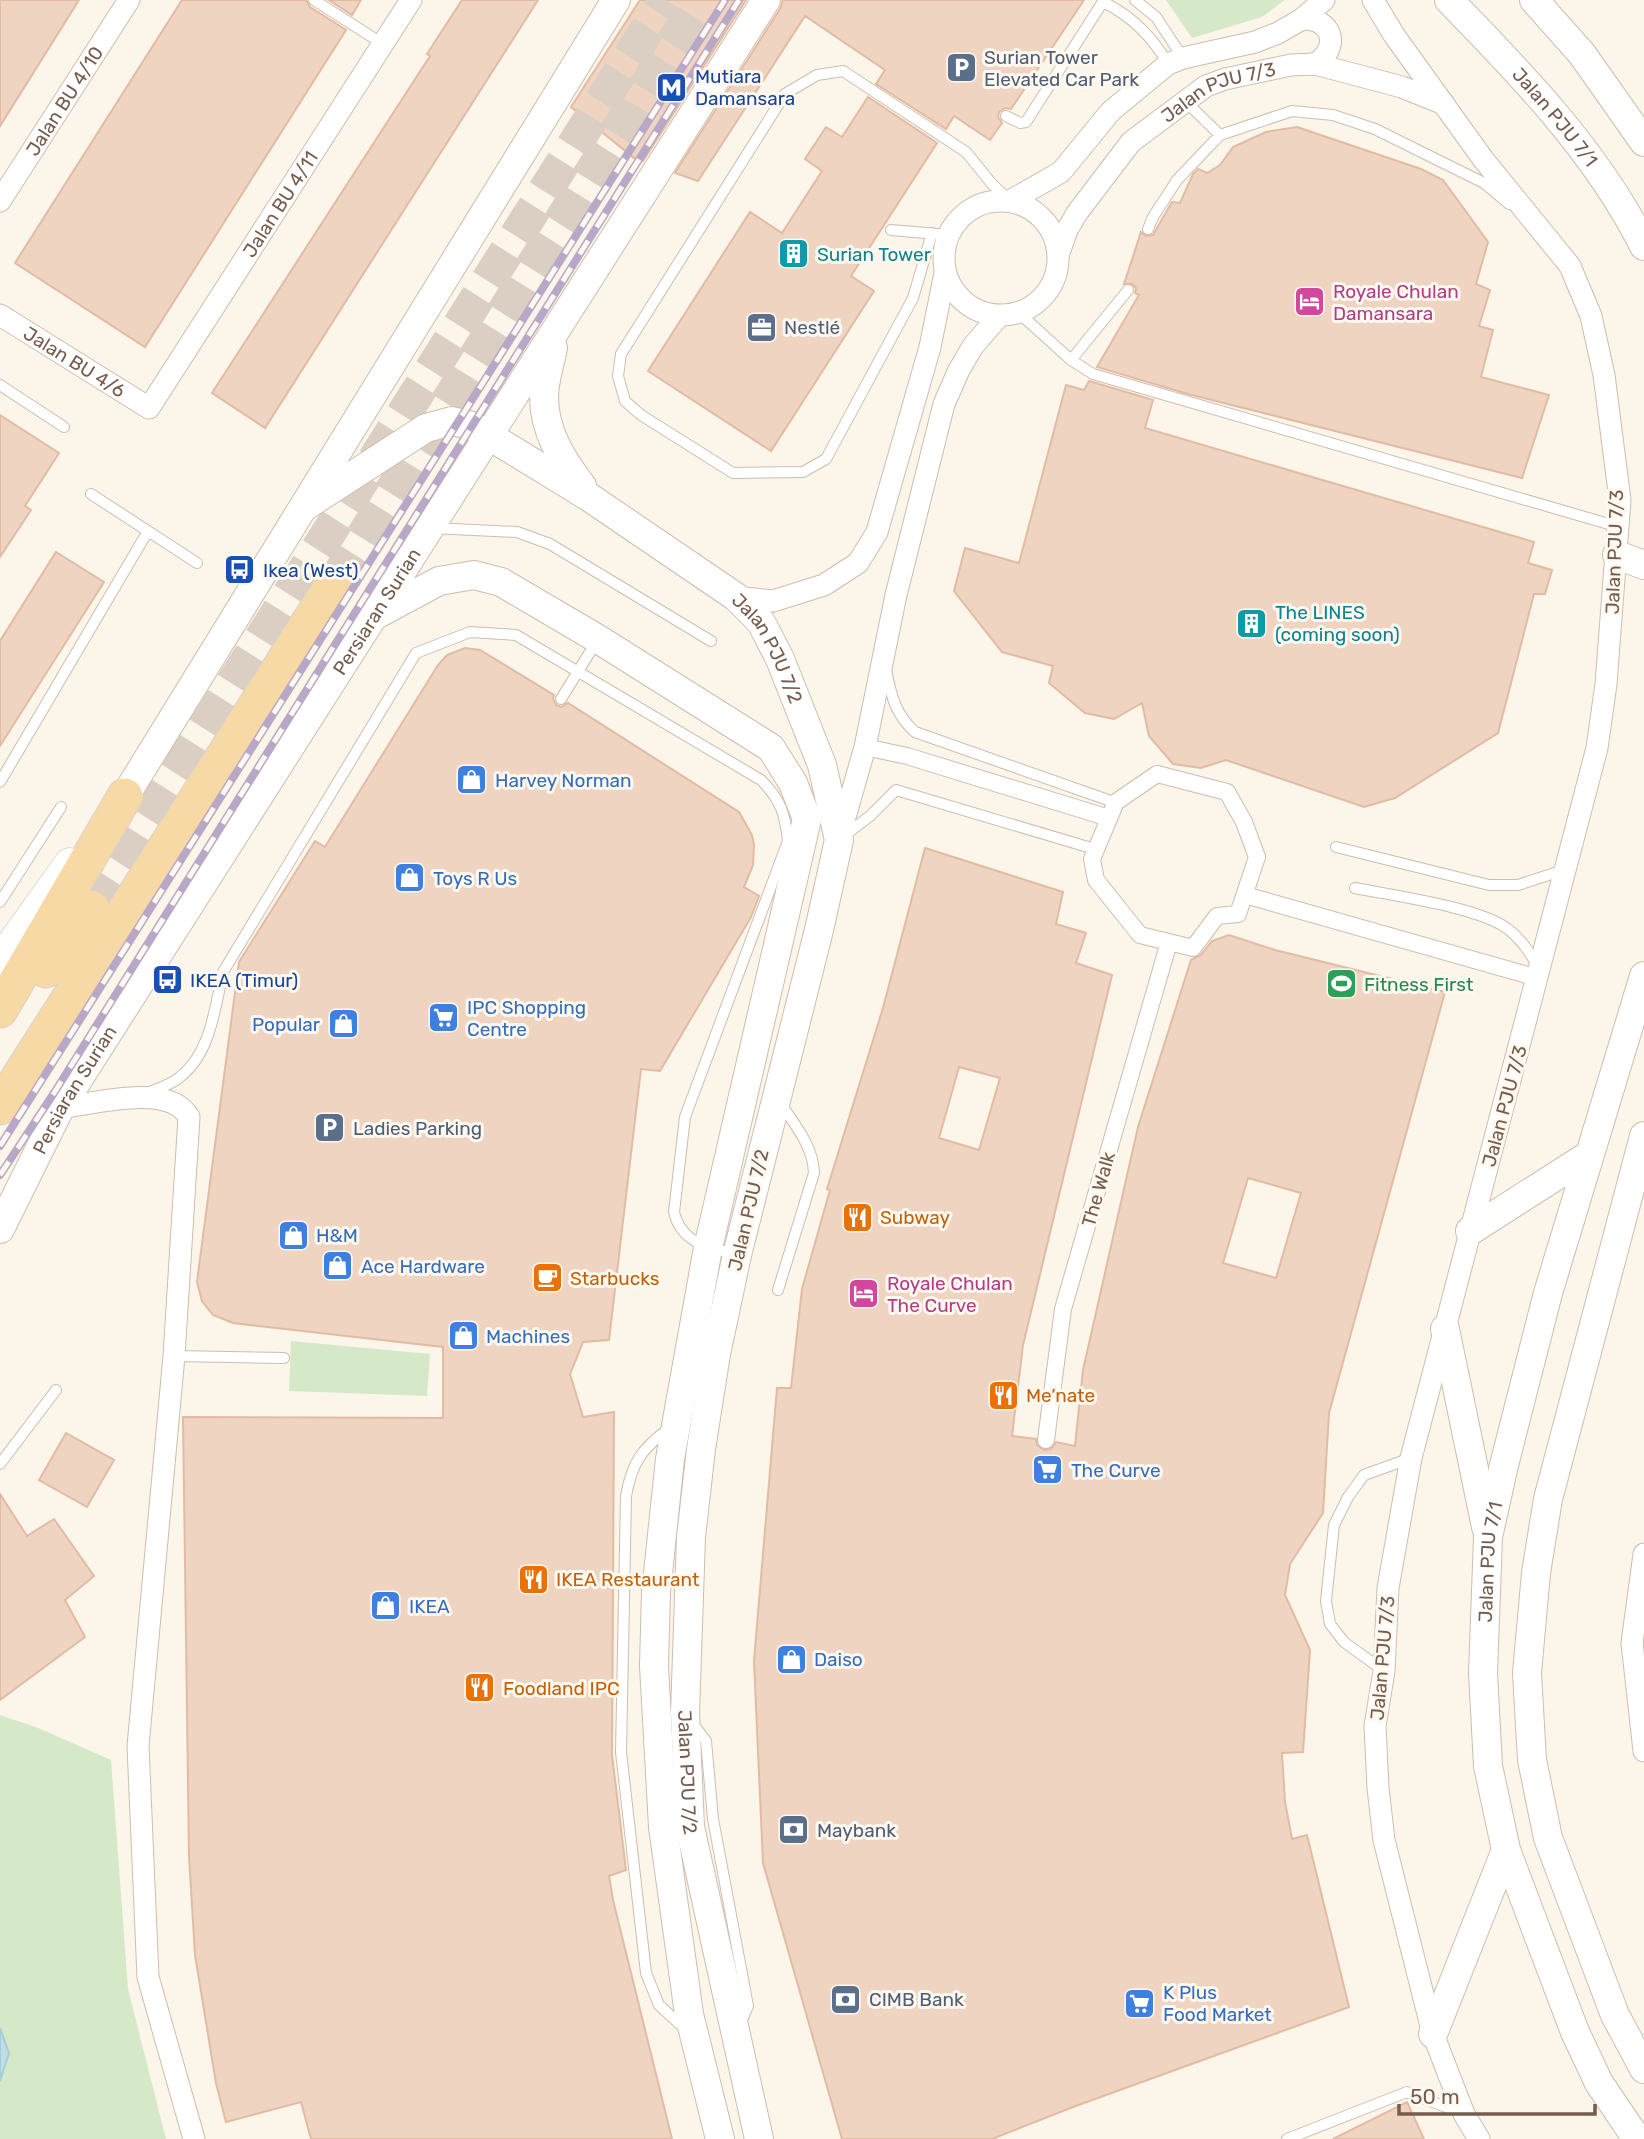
<svg xmlns="http://www.w3.org/2000/svg" width="1644" height="2139" font-family="Rubik,sans-serif">
	<rect width="100%" height="100%" fill="#fcf5e9"/>
	<path fill="#d5e9c8" d="M 1166,0 L 1285,0 L 1262,17 L 1192,38 Z
		M 291,1341 L 430,1354 L 427,1396 L 289,1391 Z
		M 0,1715 L 36,1727 L 111,1760 L 128,1989 L 166,2139 L 0,2139 Z"/>
	<path fill="#bedfe5" stroke="#a4cfd7" stroke-width="2" d="M 0,2028 L 9,2053 L 0,2081 Z"/>
	<path fill="#f0d4c2" stroke="#e2bba3" stroke-width="2" fill-rule="evenodd" d="M 0,0 L 79,0 L 0,126 Z
		M 182,0 L 306,0 L 310,7 L 346,30 L 145,347 L 15,263 Z
		M 329,0 L 361,0 L 352,15 Z
		M 462,0 L 538,0 L 265,428 L 212,393 L 430,56 L 427,54 Z
		M 640,0 L 746,0 L 643,161 L 634,158 L 571,107 Z
		M 783,0 L 1084,0 L 1011,109 L 1005,108 L 999,112 L 998,117 L 1002,123 L 990,140 L 954,116 L 946,129 L 876,84 L 885,70 L 805,16 L 698,181 L 675,173 L 780,9 Z
		M 868,97 L 937,143 L 851,276 L 874,291 L 771,451 L 648,371 L 750,212 L 782,233 L 822,171 L 805,159 L 826,127 L 842,137 Z
		M 1297,127 L 1421,169 L 1443,180 L 1488,242 L 1476,284 L 1490,290 L 1479,326 L 1493,330 L 1481,377 L 1549,395 L 1522,478 L 1188,394 L 1097,367 L 1139,295 L 1135,293 L 1136,288 L 1132,284 L 1124,284 L 1141,232 L 1146,236 L 1153,235 L 1172,202 L 1180,203 L 1193,174 L 1198,169 L 1207,173 L 1220,165 L 1233,147 L 1266,132 Z
		M 1089,381 L 1153,400 L 1145,428 L 1534,542 L 1528,563 L 1552,570 L 1545,594 L 1534,594 L 1498,733 L 1395,798 L 1364,807 L 1226,760 L 1201,768 L 1173,764 L 1149,736 L 1142,703 L 1114,719 L 1085,713 L 1049,683 L 1053,666 L 1002,652 L 954,591 L 965,548 L 1019,563 L 1066,385 L 1084,390 Z
		M 0,415 L 59,453 L 25,506 L 31,510 L 0,557 Z
		M 56,552 L 104,582 L 0,746 L 0,641 Z
		M 465,648 L 480,650 L 554,695 L 553,699 L 556,705 L 561,707 L 568,703 L 739,812 L 752,835 L 754,845 L 753,865 L 744,887 L 759,896 L 751,917 L 660,1071 L 641,1069 L 609,1340 L 583,1342 L 570,1374 L 583,1417 L 614,1412 L 612,1755 L 626,1870 L 609,1876 L 613,1900 L 672,2139 L 311,2139 L 301,2102 L 226,2122 L 216,2083 L 195,1955 L 189,1856 L 183,1417 L 443,1418 L 443,1347 L 233,1323 L 213,1315 L 202,1301 L 197,1282 L 239,962 L 315,841 L 325,847 L 438,665 L 447,655 Z
		M 925,848 L 1063,892 L 1056,924 L 1086,933 L 1076,963 L 1112,975 L 1023,1345 L 1012,1436 L 1036,1439 L 1037,1445 L 1044,1450 L 1051,1449 L 1056,1442 L 1075,1446 L 1083,1370 L 1138,1127 L 1191,960 L 1201,955 L 1212,941 L 1229,935 L 1275,950 L 1445,992 L 1329,1413 L 1323,1513 L 1290,1564 L 1285,1595 L 1310,1650 L 1303,1752 L 1282,1753 L 1285,1802 L 1292,1839 L 1307,1835 L 1349,2007 L 1073,2107 L 992,2139 L 842,2139 L 763,1863 L 754,1661 L 777,1388 L 791,1388 L 802,1289 L 830,1190 L 827,1189 L 883,1008 ZM 959,1067 L 1000,1078 L 979,1150 L 939,1138 ZM 1248,1178 L 1301,1193 L 1276,1278 L 1223,1263 Z
		M 66,1433 L 114,1460 L 87,1507 L 39,1480 Z
		M 0,1494 L 27,1536 L 54,1519 L 94,1576 L 65,1600 L 85,1637 L 0,1700 Z
		M 1407,2102 L 1424,2139 L 1333,2139 Z"/>
	<g fill="none" stroke-linecap="round" stroke-linejoin="round">
		<path stroke="#dacfc2" stroke-width="35" stroke-dasharray="35 18" stroke-linecap="butt" d="M 334,583 L 700,0
			M 91,908 L 666,0"/>
		<defs>
			<path id="service" d="M 314,0 L 383,44
				M 1135,0 L 1156,17 L 1183,58
				M 1103,2 C 1132,16 1152,36 1168,64
				M 1185,101 L 1220,135
				M 1006,116 L 1020,123 L 1026,122 L 1104,0
				M 1148,229 L 1153,217 L 1177,180 L 1220,135 L 1292,111 L 1333,115 L 1375,129 L 1484,183 L 1509,204
				M 891,230 L 949,235
				M 932,233 L 913,298 L 826,459 L 803,472 L 733,473 L 641,415 L 625,401 L 618,376 L 621,354 L 785,94 L 817,75 L 843,71 L 966,152 L 992,184 L 1010,201
				M 1019,313 L 1071,360 L 1093,374 L 1619,527
				M 1071,360 L 1128,290
				M 0,385 L 64,427
				M 91,494 L 197,563
				M 431,528 L 517,532 L 550,544 L 711,641
				M 886,670 C 891,695 895,714 915,732 L 1108,800
				M 561,699 L 598,639
				M 0,782 L 148,531
				M 841,838 L 870,816 L 896,790 L 1088,847
				M 1336,847 L 1489,885 L 1518,885 L 1564,870
				M 1355,888 C 1394,896 1479,907 1508,929 C 1522,940 1530,953 1539,968
				M 0,902 L 61,807
				M 145,1094 C 156,1089 171,1085 180,1077 C 211,1053 215,1007 223,972 L 416,653 L 470,632 L 516,635 L 761,780 C 781,800 785,814 788,841 L 685,1117 L 674,1212 C 681,1243 709,1248 737,1254
				M 778,1290 L 814,1173 C 813,1145 794,1124 779,1101
				M 174,1356 L 284,1358
				M 670,1428 C 642,1448 632,1462 626,1496 L 621,1752 L 646,1973 L 659,2005 L 686,2030
				M 0,1464 L 56,1390
				M 1384,1671 L 1344,1642 L 1330,1624 L 1326,1601 L 1334,1525 L 1348,1497 L 1364,1475 L 1411,1458
				M 693,1724 L 706,1741 L 713,1819 L 748,2006 L 740,2024
				M 1287,2139 L 1407,2092 L 1464,2114"/>
			<path id="pedestrian" d="M 865,747 L 907,756 L 1109,818
				M 1157,774 L 1227,792 L 1244,822 L 1257,857 L 1238,914 L 1217,916 L 1193,948 L 1140,935 L 1096,880 L 1092,859 L 1116,802 Z
				M 1245,895 L 1538,978
				M 1046,1440 L 1063,1309 L 1169,942"/>
			<g id="minor">
				<path d="M 1373,0 L 1394,35 L 1483,159 L 1570,266 L 1591,316 L 1604,375 L 1620,500 L 1606,684 L 1597,748 L 1411,1458 L 1388,1588 L 1384,1671 L 1375,1726 L 1378,1788 L 1384,1840 L 1433,2034 L 1464,2114 L 1479,2139"/>
				<path d="M 1302,19 C 1333,18 1341,48 1315,64"/>
				<circle cx="1001" cy="258" r="57"/>
				<path id="s1" d="M 0,201 L 129,0"/>
				<path d="M 1010,201 L 1061,172 L 1111,111 L 1168,64 L 1183,58 L 1255,42 L 1278,33 L 1302,19 L 1324,0"/>
				<path id="s2" d="M 1059,253 L 1067,230 L 1077,213 L 1131,142 L 1206,86 L 1225,79 L 1291,65 L 1315,64 L 1402,87 L 1444,104"/>
				<path id="s3" d="M 0,315 L 149,408 L 411,0"/>
				<path d="M 736,597 L 773,601 L 824,585 L 858,563 L 877,532 L 930,347 L 945,273"/>
				<path d="M 839,838 L 865,747 L 896,595 L 944,404 L 959,370 L 973,346 L 999,316"/>
				<path d="M 60,1108 C 93,1104 169,1082 189,1117 L 174,1356 L 138,1746 L 148,1977 L 194,2139"/>
				<path d="M 1644,1554 L 1632,1643 L 1644,1751"/>
			</g>
			<g id="tertiary">
				<path id="s4" d="M 1449,0 C 1522,75 1597,152 1644,246"/>
				<path d="M 1534,0 L 1582,54 L 1644,142"/>
				<path d="M 553,348 C 550,364 544,381 544,397 C 544,431 562,460 582,486"/>
				<path id="s5" d="M 304,507 L 426,428 L 452,421 L 473,426 L 589,497 L 736,597 L 761,622 L 780,659 L 822,765 L 839,840 L 819,930 L 737,1255 L 716,1354 L 701,1449 L 691,1537 L 685,1713 L 690,1827 L 759,2139"/>
				<path d="M 1617,555 L 1644,565"/>
				<path d="M 372,617 L 439,581 L 474,575 L 501,582 L 598,639 L 771,748 L 793,783 L 807,819 L 708,1248 L 670,1459 L 656,1592 L 654,1666 L 663,1827 L 689,2014 L 720,2139"/>
				<path d="M 125,796 L 616,0"/>
				<path d="M 1644,1136 L 1548,1499 L 1536,1573 L 1527,1673 L 1532,1760 L 1548,1838 L 1615,2015 L 1644,2069"/>
				<path id="s6" d="M 0,1229 L 60,1108 L 766,0"/>
				<path d="M 1470,1231 L 1589,1155"/>
				<path d="M 1445,1329 L 1486,1527"/>
				<path d="M 1433,2034 L 1506,1850"/>
				<path id="s7" d="M 1637,2139 L 1599,2083 L 1575,2032 L 1506,1850 L 1488,1766 L 1483,1673 L 1488,1537 L 1504,1465 L 1548,1293 L 1644,976"/>
			</g>
			<path id="secondary" d="M 0,962 L 70,864"/>
			<path id="primary" d="M 46,970 L 91,908
				M 0,1010 L 125,796
				M 0,1107 L 334,583"/>
		</defs>
		<use href="#service" stroke="#cebdaf" stroke-width="12"/>
		<use href="#pedestrian" stroke="#cebdaf" stroke-width="18"/>
		<use href="#minor" stroke="#cebdaf" stroke-width="23"/>
		<use href="#tertiary" stroke="#cebdaf" stroke-width="30"/>
		<use href="#secondary" stroke="#d3bfaf" stroke-width="33"/>
		<use href="#primary" stroke="#d9d1cd" stroke-width="37"/>
		<use href="#service" stroke="#fff" stroke-width="10"/>
		<use href="#pedestrian" stroke="#fff" stroke-width="16"/>
		<use href="#minor" stroke="#fff" stroke-width="21"/>
		<use href="#tertiary" stroke="#fff" stroke-width="28"/>
		<use href="#secondary" stroke="#fff" stroke-width="32"/>
		<use href="#primary" stroke="#f7d9a5" stroke-width="35"/>
		<defs>
			<path id="rail" d="M 0,1146 L 725,0
				M 0,1175 L 54,1093 L 739,0"/>
		</defs>
		<use href="#rail" stroke="#b8a7c6" stroke-width="8"/>
		<use href="#rail" stroke="#fef9f0" stroke-width="5" stroke-dasharray="16" stroke-linecap="butt"/>
	</g>
	<defs>
		<symbol id="parking-square" viewBox="-11 -11 22 22"><rect x="-9" y="-9" width="18" height="18" rx="4" fill="#5c6f8a" stroke="#fef9f0"/><path d="M-3.5-5.5H1a3.5 3.5 0 0 1 0 7H-1V5.5H-3.5ZM-1-3.4V-.6H.8a1.4 1.4 0 0 0 0-2.8Z" fill="#fff"/></symbol>
		<symbol id="metro-square" viewBox="-11 -11 22 22"><rect x="-9" y="-9" width="18" height="18" rx="4" fill="#1a4fb4" stroke="#fef9f0"/><path d="M-5.5 5V-5H-3L0 0L3-5H5.5V5H3V-.5L0 4L-3-.5V5Z" fill="#fff"/></symbol>
		<symbol id="building-square" viewBox="-11 -11 22 22"><rect x="-9" y="-9" width="18" height="18" rx="4" fill="#0f9aa8" stroke="#fef9f0"/><path d="M-4-6H4V6H1V3H-1V6H-4ZM-2.5-4.3h1.7v1.8h-1.7ZM.8-4.3h1.7v1.8H.8ZM-2.5-1h1.7V.8h-1.7ZM.8-1h1.7V.8H.8Z" fill="#fff"/></symbol>
		<symbol id="hotel-square" viewBox="-11 -11 22 22"><rect x="-9" y="-9" width="18" height="18" rx="4" fill="#d1479c" stroke="#fef9f0"/><path d="M-6-4.5h1.5V1H6V5H4.5V3h-9V5H-6ZM-4 0a1.8 1.8 0 1 1 3.6 0ZM.5 0V-2.5h3Q6-2.5 6 0Z" fill="#fff"/></symbol>
		<symbol id="office-square" viewBox="-11 -11 22 22"><rect x="-9" y="-9" width="18" height="18" rx="4" fill="#5c6f8a" stroke="#fef9f0"/><path d="M-6-3h4V-5.5h4V-3h4V5H-6ZM-1-4.5V-3h2v-1.5ZM-6 0V1H6V0Z" fill="#fff"/></symbol>
		<symbol id="bus-square" viewBox="-11 -11 22 22"><rect x="-9" y="-9" width="18" height="18" rx="4" fill="#1a4fb4" stroke="#fef9f0"/><path d="M-5-6H5V4H4V6H2V4H-2V6H-4V4H-5ZM-3.5-4V0h7V-4ZM-3.5 1.2v1.5H-2V1.2ZM2 1.2v1.5H3.5V1.2Z" fill="#fff"/></symbol>
		<symbol id="shop-square" viewBox="-11 -11 22 22"><rect x="-9" y="-9" width="18" height="18" rx="4" fill="#3f7fe0" stroke="#fef9f0"/><path d="M-5-2.5h2.3a2.7 3.5 0 0 1 5.4 0H5L5.5 6h-11ZM-1.5-2.5h3a1.5 2.3 0 0 0-3 0Z" fill="#fff"/></symbol>
		<symbol id="stadium-square" viewBox="-11 -11 22 22"><rect x="-9" y="-9" width="18" height="18" rx="4" fill="#2e9e5b" stroke="#fef9f0"/><path d="M0-5a6.5 5 0 1 0 0 10a6.5 5 0 1 0 0-10ZM-3.5-1.8h7v3.6h-7Z" fill="#fff"/></symbol>
		<symbol id="supermarket-square" viewBox="-11 -11 22 22"><rect x="-9" y="-9" width="18" height="18" rx="4" fill="#3f7fe0" stroke="#fef9f0"/><path d="M-6-5.5h2.5l.6 2H6L4.5 2H-2.5L-4.4-4H-6ZM-1.5 3.2a1.3 1.3 0 1 0 .1 0ZM3 3.2a1.3 1.3 0 1 0 .1 0Z" fill="#fff"/></symbol>
		<symbol id="restaurant-square" viewBox="-11 -11 22 22"><rect x="-9" y="-9" width="18" height="18" rx="4" fill="#e8710a" stroke="#fef9f0"/><path d="M-5-6h1v4h1v-4h1v4h1v-4h1v5L-1.5 .5V6h-2V.5L-5-1ZM5-6V6H3V1.5H1.5Q1.5-4 5-6Z" fill="#fff"/></symbol>
		<symbol id="cafe-square" viewBox="-11 -11 22 22"><rect x="-9" y="-9" width="18" height="18" rx="4" fill="#e8710a" stroke="#fef9f0"/><path d="M-5.5-4.5H6V0H3Q3 3.5 0 3.5H-2.5Q-5.5 3.5-5.5 0ZM3-3.2v2h1.7v-2ZM-6 4.5H4V6H-6Z" fill="#fff"/></symbol>
		<symbol id="bank-square" viewBox="-11 -11 22 22"><rect x="-9" y="-9" width="18" height="18" rx="4" fill="#5c6f8a" stroke="#fef9f0"/><path d="M-6-4H6V4H-6ZM0-2.3a2.3 2.3 0 1 0 0 4.6a2.3 2.3 0 1 0 0-4.6Z" fill="#fff"/></symbol>
	</defs>
	<g fill-rule="evenodd">
		<use href="#parking-square" x="944" y="50" width="35" height="35"/>
		<use href="#metro-square" x="654" y="70" width="35" height="35"/>
		<use href="#building-square" x="776" y="236" width="35" height="35"/>
		<use href="#hotel-square" x="1292" y="284" width="35" height="35"/>
		<use href="#office-square" x="744" y="310" width="35" height="35"/>
		<use href="#bus-square" x="222" y="552" width="35" height="35"/>
		<use href="#building-square" x="1234" y="606" width="35" height="35"/>
		<use href="#shop-square" x="454" y="762" width="35" height="35"/>
		<use href="#shop-square" x="392" y="860" width="35" height="35"/>
		<use href="#bus-square" x="150" y="962" width="35" height="35"/>
		<use href="#stadium-square" x="1324" y="966" width="35" height="35"/>
		<use href="#supermarket-square" x="426" y="1000" width="35" height="35"/>
		<use href="#shop-square" x="326" y="1006" width="35" height="35"/>
		<use href="#parking-square" x="312" y="1110" width="35" height="35"/>
		<use href="#restaurant-square" x="840" y="1200" width="35" height="35"/>
		<use href="#shop-square" x="276" y="1218" width="35" height="35"/>
		<use href="#shop-square" x="320" y="1248" width="35" height="35"/>
		<use href="#cafe-square" x="530" y="1260" width="35" height="35"/>
		<use href="#hotel-square" x="846" y="1276" width="35" height="35"/>
		<use href="#shop-square" x="446" y="1318" width="35" height="35"/>
		<use href="#restaurant-square" x="986" y="1378" width="35" height="35"/>
		<use href="#supermarket-square" x="1030" y="1452" width="35" height="35"/>
		<use href="#restaurant-square" x="516" y="1562" width="35" height="35"/>
		<use href="#shop-square" x="368" y="1588" width="35" height="35"/>
		<use href="#shop-square" x="774" y="1642" width="35" height="35"/>
		<use href="#restaurant-square" x="462" y="1670" width="35" height="35"/>
		<use href="#bank-square" x="776" y="1812" width="35" height="35"/>
		<use href="#bank-square" x="828" y="1982" width="35" height="35"/>
		<use href="#supermarket-square" x="1122" y="1986" width="35" height="35"/>
	</g>
	<g text-anchor="middle" stroke-width="6" stroke-linejoin="round" paint-order="stroke">
		<g font-size="19" fill="#4e5e75" stroke="#fef9f0" text-anchor="start">
			<text x="984" y="64">Surian Tower<tspan x="984" dy="22">Elevated Car Park</tspan></text>
			<text x="784" y="334">Nestlé</text>
			<text x="353" y="1135">Ladies Parking</text>
			<text x="817" y="1837">Maybank</text>
			<text x="869" y="2006">CIMB Bank</text>
		</g>
		<g font-size="19" fill="#164399" stroke="#fef9f0" text-anchor="start">
			<text x="695" y="83">Mutiara<tspan x="695" dy="22">Damansara</tspan></text>
			<text x="263" y="577">Ikea (West)</text>
			<text x="190" y="987">IKEA (Timur)</text>
		</g>
		<g font-size="19" fill="#765c4d" stroke="#fef9f0">
			<text dy="7" stroke="none"><textPath href="#s2" startOffset="236">Jalan PJU 7/3</textPath></text>
			<text dy="7" stroke="none"><textPath href="#s1" startOffset="119">Jalan BU 4/10</textPath></text>
			<text dy="7" stroke="none"><textPath href="#s4" startOffset="158">Jalan PJU 7/1</textPath></text>
			<text dy="7" stroke="none"><textPath href="#s3" startOffset="418">Jalan BU 4/11</textPath></text>
			<text dy="7" stroke="none"><textPath href="#s3" startOffset="88">Jalan BU 4/6</textPath></text>
			<text transform="translate(1614 552) rotate(-88)" y="7">Jalan PJU 7/3</text>
			<text dy="7" stroke="none"><textPath href="#s6" startOffset="724">Persiaran Surian</textPath></text>
			<text dy="7" stroke="none"><textPath href="#s5" startOffset="569">Jalan PJU 7/2</textPath></text>
			<text dy="7" stroke="none"><textPath href="#s6" startOffset="158">Persiaran Surian</textPath></text>
			<text transform="translate(1504 1106) rotate(-75)" y="7">Jalan PJU 7/3</text>
			<text transform="translate(1098 1189) rotate(-74)" y="7">The Walk</text>
			<text transform="translate(748 1210) rotate(-77)" y="7">Jalan PJU 7/2</text>
			<text dy="7" stroke="none"><textPath href="#s7" startOffset="609">Jalan PJU 7/1</textPath></text>
			<text transform="translate(1382 1658) rotate(-85)" y="7">Jalan PJU 7/3</text>
			<text dy="7" stroke="none"><textPath href="#s5" startOffset="1724">Jalan PJU 7/2</textPath></text>
		</g>
		<g font-size="19" fill="#0d838f" stroke="#fef9f0" text-anchor="start">
			<text x="817" y="261">Surian Tower</text>
			<text x="1275" y="619">The LINES<tspan x="1275" dy="22">(coming soon)</tspan></text>
		</g>
		<g font-size="19" fill="#b23c85" stroke="#fef9f0" text-anchor="start">
			<text x="1333" y="298">Royale Chulan<tspan x="1333" dy="22">Damansara</tspan></text>
			<text x="887" y="1290">Royale Chulan<tspan x="887" dy="22">The Curve</tspan></text>
		</g>
		<g font-size="19" fill="#366cbe" stroke="#fef9f0" text-anchor="start">
			<text x="495" y="787">Harvey Norman</text>
			<text x="433" y="885">Toys R Us</text>
			<text x="467" y="1014">IPC Shopping<tspan x="467" dy="22">Centre</tspan></text>
			<text x="320" y="1031" text-anchor="end">Popular</text>
			<text x="316" y="1242">H&amp;M</text>
			<text x="361" y="1273">Ace Hardware</text>
			<text x="486" y="1343">Machines</text>
			<text x="1071" y="1477">The Curve</text>
			<text x="409" y="1613">IKEA</text>
			<text x="814" y="1666">Daiso</text>
			<text x="1163" y="1999">K Plus<tspan x="1163" dy="22">Food Market</tspan></text>
		</g>
		<g font-size="19" fill="#27864d" stroke="#fef9f0" text-anchor="start">
			<text x="1364" y="991">Fitness First</text>
		</g>
		<g font-size="19" fill="#c56008" stroke="#fef9f0" text-anchor="start">
			<text x="880" y="1224">Subway</text>
			<text x="570" y="1285">Starbucks</text>
			<text x="1026" y="1402">Me’nate</text>
			<text x="556" y="1586">IKEA Restaurant</text>
			<text x="503" y="1695">Foodland IPC</text>
		</g>
	</g>
	<path d="M1399 2104v10h196v-10" fill="none" stroke="#765c4d" stroke-width="3.5"/>
	<text x="1410" y="2104" font-size="21" fill="#765c4d" stroke="#fef9f0" stroke-width="5" paint-order="stroke">50 m</text>
</svg>
